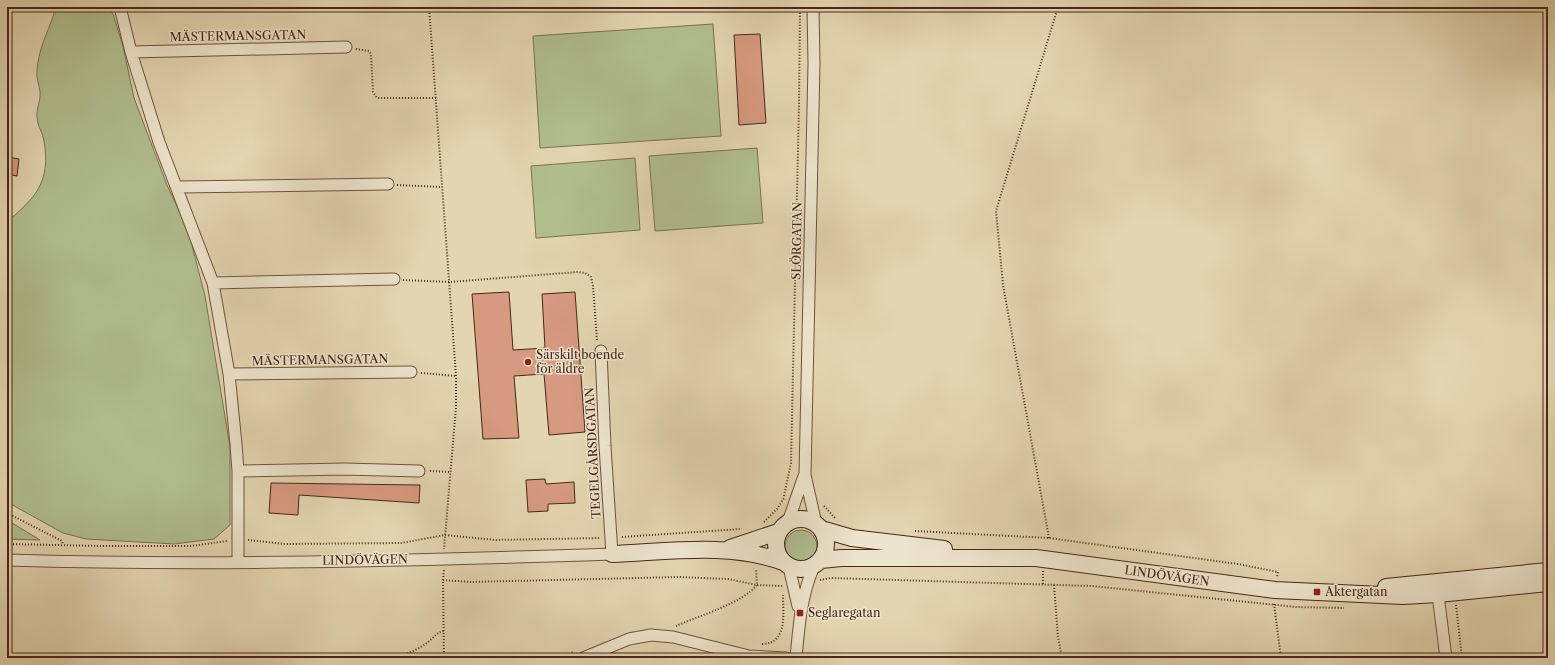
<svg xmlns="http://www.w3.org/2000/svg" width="1555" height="665" font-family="'Libre Caslon Text',serif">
	<rect width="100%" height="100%" fill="#e3d5b1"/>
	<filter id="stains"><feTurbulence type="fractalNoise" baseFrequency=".005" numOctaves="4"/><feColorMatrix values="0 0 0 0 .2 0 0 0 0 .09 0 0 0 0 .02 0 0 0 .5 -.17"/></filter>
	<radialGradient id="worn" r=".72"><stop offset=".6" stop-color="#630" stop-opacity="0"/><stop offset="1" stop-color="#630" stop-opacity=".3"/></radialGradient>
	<path fill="#b0be8e" stroke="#7c7253" d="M 52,7 L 107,7 L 113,14 L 123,46 L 134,98 L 167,185 L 188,230 L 205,296 L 230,447 L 230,525 L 214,539 L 174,544 L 86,539 L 63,533 L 7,502 L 7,222 C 36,197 51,182 44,141 C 43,133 37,125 37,117 C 36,110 40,103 40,96 C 41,88 36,80 37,72 C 38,50 47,34 54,14 Z
		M 713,24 L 721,136 L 540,148 L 533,36 Z
		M 757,148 L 763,223 L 655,231 L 649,156 Z
		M 635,158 L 640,230 L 536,238 L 531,166 Z
		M 7,520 L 40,540 L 7,539 Z
		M785 546a16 16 0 1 1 32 0a16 16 0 1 1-32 0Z"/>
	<path fill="#d69a80" stroke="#492618" d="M 760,34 L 766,123 L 739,125 L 734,35 Z
		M 7,157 L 19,159 L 17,176 L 7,174 Z
		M 509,292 L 513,350 L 545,348 L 542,294 L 575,292 L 585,432 L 549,435 L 544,374 L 514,376 L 519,438 L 483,439 L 472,294 Z
		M 545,479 L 546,484 L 574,482 L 575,503 L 548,504 L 548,511 L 528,512 L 526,480 Z
		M 271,483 L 420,485 L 419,503 L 299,495 L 298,515 L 269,513 Z"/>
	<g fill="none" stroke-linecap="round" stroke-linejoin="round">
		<defs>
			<path id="minor" d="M 120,7 L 131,52 L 159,142 L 213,283 L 229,374 L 236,444 L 238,471 L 238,561
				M 813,7 L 814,64 L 805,475 L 816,524
				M 131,52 L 346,47
				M 178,187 L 388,184
				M 213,283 L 394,279
				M 229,374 L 411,372
				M 238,471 L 345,469 L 419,471
				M 788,522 L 804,476
				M 7,560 C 208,566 410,561 612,554 L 605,446 L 601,351
				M 789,567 L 798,606
				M 1437,587 L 1446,658
				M 583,658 L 629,639 L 651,635 L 673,637 L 749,656 L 786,658
				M 796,658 C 799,625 801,596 814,566"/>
			<path id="secondary" d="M776 544a25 25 0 1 1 50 0a25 25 0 1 1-50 0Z
				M 821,529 L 852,538 L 944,549
				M 730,548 L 778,532
				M 612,554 C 668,552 729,542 783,562
				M 821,560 L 841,558 L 1036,558 L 1275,590 L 1403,596 L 1438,594 L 1548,583
				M 1386,587 L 1548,571"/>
		</defs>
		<use href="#minor" stroke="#70523e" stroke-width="13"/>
		<use href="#secondary" stroke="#492618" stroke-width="18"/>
		<path stroke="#492618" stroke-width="2" stroke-dasharray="1 2" stroke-linecap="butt" d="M 429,7 L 456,376 L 456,407 L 444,549
			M 356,49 L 369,51 L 371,54 L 373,92 L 377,98 L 436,98
			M 397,185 L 442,187
			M 403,280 L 450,282 L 577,272 L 585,273 L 591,277 L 593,286 L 597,341
			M 421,373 L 456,376
			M 430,471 L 450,472
			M 784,496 L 791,463 L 792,417 L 799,105 L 800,7
			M 824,506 L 836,519
			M 7,513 L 62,541 L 63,545
			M 764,522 L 777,509 L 784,498
			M 915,531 L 1049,538 L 1238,564 L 1278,572 L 1277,577
			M 622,537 L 740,529
			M 1049,538 L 1003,285 L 996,211 L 1058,7
			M 248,540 L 285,544 L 401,543 L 445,535 L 495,540 L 600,538
			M 7,544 L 100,546 L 191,546 L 227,541
			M 443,580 L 444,570
			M 820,580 L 831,578 L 1092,586 L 1296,607 L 1344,608
			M 1043,584 L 1043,571
			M 1054,585 L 1058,637 L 1062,658
			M 1274,604 L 1281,658
			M 1456,605 L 1462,658
			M 676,626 C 698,616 743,603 757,585 L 756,569
			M 762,644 C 788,644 783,613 783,595
			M 393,658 C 405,655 417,650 427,643 C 434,638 437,631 445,631
			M 444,658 L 443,580 L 470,582 L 679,577 L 728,579 L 757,585 L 782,586
			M 561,658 L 573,652"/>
		<use href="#minor" stroke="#ede4cc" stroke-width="11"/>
		<use href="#secondary" stroke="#ede4cc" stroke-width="16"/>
	</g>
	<g fill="#8f2418" stroke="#ede4cc" stroke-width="1.5">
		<circle cx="528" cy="362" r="4"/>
		<rect x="1313" y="588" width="8" height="8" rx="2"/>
		<rect x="796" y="609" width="8" height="8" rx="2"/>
	</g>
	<g text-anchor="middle" stroke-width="3" stroke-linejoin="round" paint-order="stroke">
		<g font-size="12" fill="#492618" stroke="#ede4cc">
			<text transform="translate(238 36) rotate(-1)" y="4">MÄSTERMANSGATAN</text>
			<text transform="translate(797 241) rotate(-89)" y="4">SLÖRGATAN</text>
			<text transform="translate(320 360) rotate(-1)" y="4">MÄSTERMANSGATAN</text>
			<text transform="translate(593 453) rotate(-93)" y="4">TEGELGÅRSDGATAN</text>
			<text transform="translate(365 560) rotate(-1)" y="4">LINDÖVÄGEN</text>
			<text transform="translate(1167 576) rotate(8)" y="4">LINDÖVÄGEN</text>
		</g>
		<g font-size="12" fill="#492618" stroke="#ede4cc" text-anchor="start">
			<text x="536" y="359">Särskilt boende<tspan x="536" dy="14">för äldre</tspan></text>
			<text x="1325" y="596">Aktergatan</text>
			<text x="808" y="617">Seglaregatan</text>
		</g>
	</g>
	<rect width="1555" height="665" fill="none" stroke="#e3d5b1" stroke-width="24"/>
	<rect x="8" y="8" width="1539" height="649" fill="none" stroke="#492618" stroke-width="2"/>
	<rect x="12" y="12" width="1531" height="641" fill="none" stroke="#492618"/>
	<rect width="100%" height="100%" filter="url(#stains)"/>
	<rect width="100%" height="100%" fill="url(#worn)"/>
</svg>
